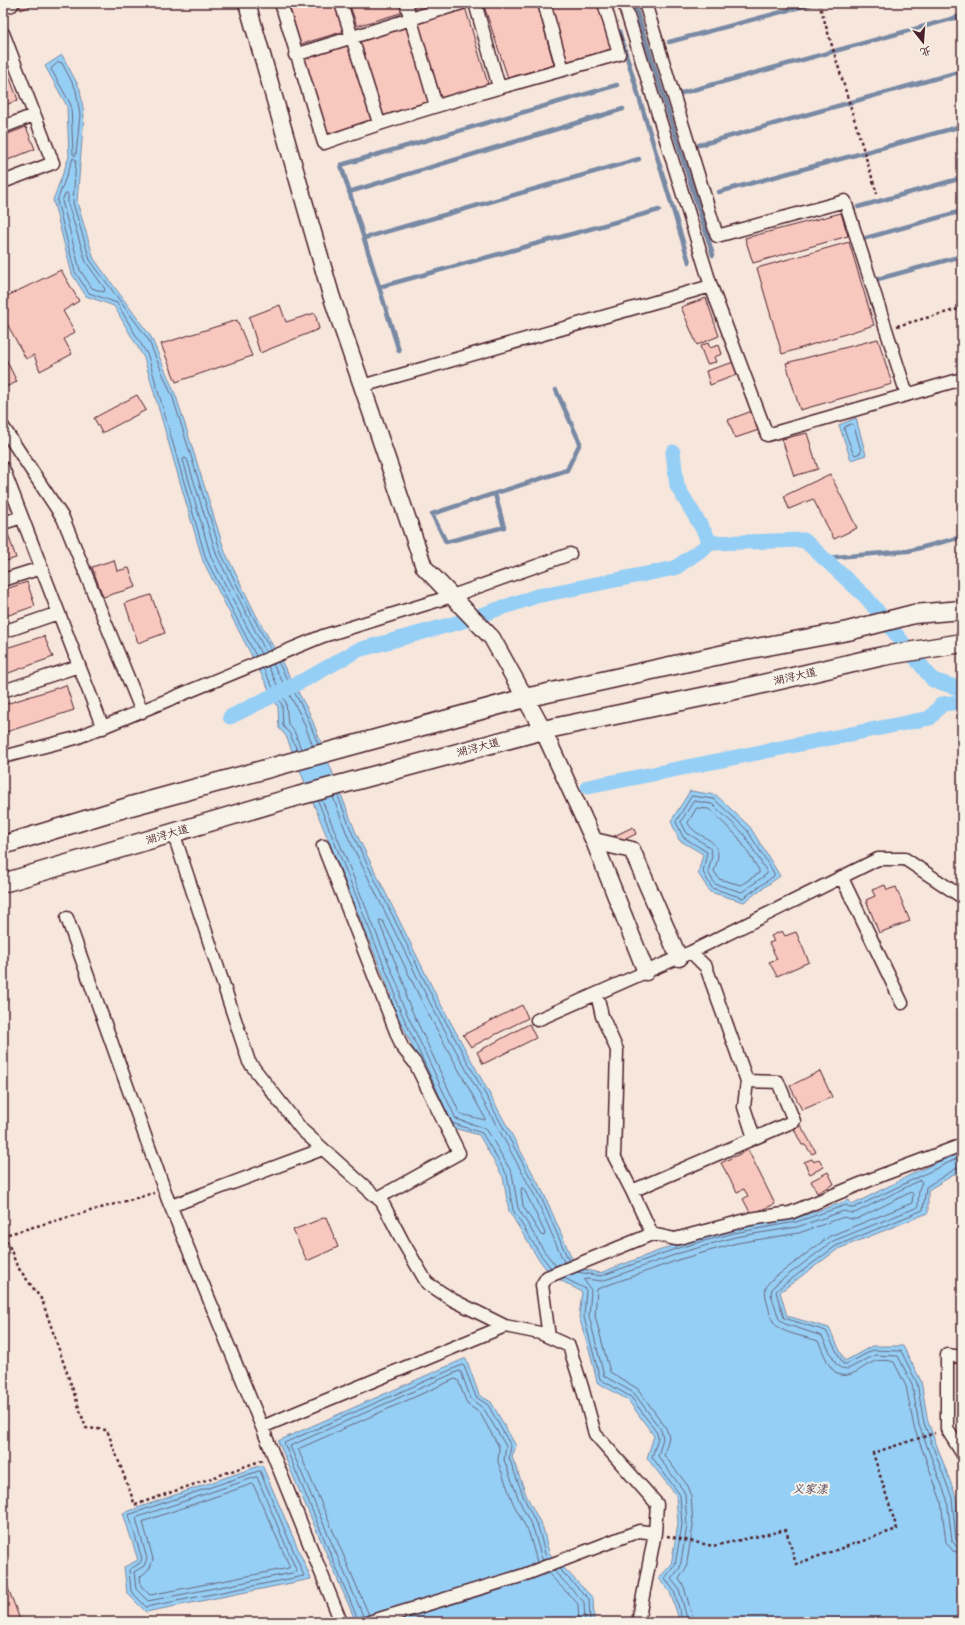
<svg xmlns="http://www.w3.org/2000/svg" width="965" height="1625" font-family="Delius,'LXGW WenKai TC',sans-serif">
	<rect width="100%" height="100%" fill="#f7e6dc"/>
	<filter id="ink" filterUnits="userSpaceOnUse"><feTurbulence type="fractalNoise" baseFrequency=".025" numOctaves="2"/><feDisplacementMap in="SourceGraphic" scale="8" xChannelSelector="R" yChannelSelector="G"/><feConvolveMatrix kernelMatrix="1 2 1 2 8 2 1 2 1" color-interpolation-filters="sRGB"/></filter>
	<g filter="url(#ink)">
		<path fill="#96cff5" stroke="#7889a4" d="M 62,55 L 80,89 L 84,115 L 77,202 L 94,259 L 151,337 L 176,396 L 225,552 L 255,613 L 309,712 L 356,833 L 438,999 L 544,1194 L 576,1268 L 600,1273 L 677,1244 L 733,1229 L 794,1219 L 849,1200 L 852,1205 L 916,1172 L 962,1151 L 962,1170 L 928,1190 L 928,1213 L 838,1249 L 780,1292 L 787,1316 L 829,1328 L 845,1361 L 872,1346 L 903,1346 L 921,1381 L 928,1422 L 956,1497 L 959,1534 L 962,1545 L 962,1622 L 680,1622 L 670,1592 L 659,1578 L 671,1565 L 678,1524 L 676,1495 L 647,1458 L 654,1436 L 628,1400 L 597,1382 L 591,1356 L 579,1317 L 582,1292 L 551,1275 L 537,1257 L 509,1211 L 503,1177 L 479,1135 L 450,1127 L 390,999 L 391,994 L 286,736 L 279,728 L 278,707 L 203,561 L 144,358 L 114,306 L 86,296 L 72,274 L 53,200 L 69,157 L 67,106 L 45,66 Z
			M 856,418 L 866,455 L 851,460 L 839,425 Z
			M 690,791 L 716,795 L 750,827 L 780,876 L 744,902 L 710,892 L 698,873 L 703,854 L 679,840 L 671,821 Z
			M 466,1358 L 479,1395 L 491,1402 L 516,1446 L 512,1457 L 527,1497 L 543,1528 L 549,1553 L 593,1598 L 594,1622 L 356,1622 L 278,1441 Z
			M 262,1465 L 311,1579 L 146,1612 L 127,1593 L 124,1567 L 138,1560 L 123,1513 Z"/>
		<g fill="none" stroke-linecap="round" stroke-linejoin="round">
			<path stroke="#68657c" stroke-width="1" d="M 59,62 L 62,63 L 76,90 L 80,115 L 76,154 L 75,156 L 73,154 L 71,105 L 51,69 Z
				M 67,193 L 68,195 L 68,204 L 86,262 L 105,289 L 104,292 L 92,288 L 80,270 L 62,201 L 65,194 Z
				M 852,424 L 854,426 L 861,451 L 860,453 L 855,455 L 853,453 L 844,429 L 845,427 Z
				M 261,654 L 211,557 L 183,460 L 184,458 L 187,459 L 217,556 L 266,652
				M 256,656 L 206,559 L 148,356 L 117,303 L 89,293 L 75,272 L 57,201 L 73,158 L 76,160 L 73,203 L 90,260 L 148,339 L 173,398 L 221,553 L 252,615 L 271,650
				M 278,662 L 306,714 L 318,744
				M 273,664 L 301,716 L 313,746
				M 268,666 L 286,703 L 288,724 L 294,731 L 301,749
				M 263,668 L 282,705 L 283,726 L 290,734 L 297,750
				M 338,796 L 353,835 L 434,1000 L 540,1195 L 569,1261
				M 692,796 L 714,799 L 747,830 L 774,873 L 774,876 L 743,898 L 712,888 L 703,872 L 707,852 L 683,837 L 676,822 Z
				M 333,797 L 348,837 L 430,1003 L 536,1198 L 564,1262
				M 322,800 L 400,991 L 400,999 L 456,1119 L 482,1127 L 487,1130 L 512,1173 L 518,1208 L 544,1251 L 556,1266
				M 318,801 L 395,993 L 395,999 L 452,1123 L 482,1133 L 507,1175 L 513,1210 L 540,1254 L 551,1268
				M 694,801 L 712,804 L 743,833 L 767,872 L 767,874 L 742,892 L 715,884 L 708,872 L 712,856 L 711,850 L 708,846 L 687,833 L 681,822 Z
				M 697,808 L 709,809 L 738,837 L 759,870 L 759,873 L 741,885 L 719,879 L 714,871 C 716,865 718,860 718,855 C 718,837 695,838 688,823 Z
				M 380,920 L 383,921 L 424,1006 L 485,1118 L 485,1120 L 460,1114 L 406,998 L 406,989 L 379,922 Z
				M 962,1167 L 957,1168 L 926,1187 L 923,1210 L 836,1246 L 778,1289 L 776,1292 L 784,1318 L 826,1331 L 843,1364 L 847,1364 L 873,1350 L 901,1351 L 917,1383 L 924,1423 L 952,1498 L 956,1539 L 958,1542 L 962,1542
				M 522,1188 L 524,1189 L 545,1233 L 544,1236 L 541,1235 L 523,1206 L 521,1190 Z
				M 577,1272 L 601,1276 L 678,1248 L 734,1233 L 796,1222 L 846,1205 L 851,1208 L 854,1208 L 962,1156
				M 564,1278 L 584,1288 L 586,1290 L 584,1317 L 600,1379 L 631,1397 L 657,1433 L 658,1438 L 652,1457 L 680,1495 L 682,1525 L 675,1565 L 665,1578 L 674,1591 L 683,1622
				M 260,1471 L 304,1576 L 146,1607 L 131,1591 L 129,1570 L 140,1563 L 142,1559 L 129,1515 Z
				M 257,1477 L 297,1572 L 148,1601 L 136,1589 L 134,1572 L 144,1566 L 147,1559 L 136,1518 Z
				M 253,1484 L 289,1565 L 289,1568 L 150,1595 L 141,1586 L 140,1577 L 150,1568 L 153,1559 L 143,1522 Z
				M 559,1569 L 589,1599 L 590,1622
				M 554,1571 L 584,1602 L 585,1622
				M 548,1573 L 578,1604 L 579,1622
				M 369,1615 L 298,1449 L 455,1379 L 458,1380 L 467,1404 L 480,1413 L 499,1447 L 498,1462 L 513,1503 L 529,1533 L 537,1562
				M 364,1618 L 290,1446 L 459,1371 L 461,1372 L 471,1399 L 484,1409 L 506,1446 L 504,1460 L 519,1500 L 534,1531 L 541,1556 L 543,1560
				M 359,1622 L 284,1443 L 462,1365 L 464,1366 L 476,1397 L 488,1405 L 511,1446 L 509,1458 L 524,1498 L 539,1530 L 545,1554 L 548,1558
				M 688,1622 L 679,1589 L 671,1579 L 680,1568 L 687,1526 L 685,1494 L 683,1490 L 658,1456 L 663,1438 L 661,1430 L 634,1393 L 604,1376 L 589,1316 L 591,1290 L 584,1280 L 586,1279 L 602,1281 L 680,1253 L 735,1237 L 797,1227 L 844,1211 L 851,1213 L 855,1213 L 920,1180 L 922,1182 L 919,1189 L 918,1207 L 833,1241 L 775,1285 L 772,1289 L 771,1294 L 779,1319 L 785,1324 L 822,1336 L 836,1364 L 841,1368 L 848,1369 L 875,1355 L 898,1356 L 912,1384 L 919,1425 L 947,1499 L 952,1541 L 956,1546 L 962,1547
				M 694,1622 L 684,1587 L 679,1579 L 686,1568 L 693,1526 L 691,1494 L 688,1486 L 664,1455 L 669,1437 L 666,1428 L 638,1389 L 610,1372 L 595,1316 L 597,1289 L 681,1259 L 737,1243 L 799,1233 L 844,1217 L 851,1219 L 857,1219 L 911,1192 L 913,1194 L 912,1203 L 830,1236 L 770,1281 C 764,1288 765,1294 767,1302 C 769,1309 770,1317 774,1323 C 780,1333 807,1337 818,1341 C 823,1350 826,1363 834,1371 C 847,1384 863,1365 876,1361 C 881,1360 889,1360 894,1362 L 906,1386 L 914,1427 L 941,1501 L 946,1542 L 953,1551 L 962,1553"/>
			<path stroke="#7889a4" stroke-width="4.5" d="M 634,3 L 713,255
				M 619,31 L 689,262
				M 669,42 L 815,3
				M 682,93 L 962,16
				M 699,145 L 962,71
				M 349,192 L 623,109
				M 719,192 L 962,126
				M 858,207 L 962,178
				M 364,238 L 639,159
				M 866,238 L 962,211
				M 878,279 L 962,256
				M 379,287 L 659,210
				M 399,351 L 341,165 L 617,85
				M 495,494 L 504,527 L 446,542 L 432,514 L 567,470 L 580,443 L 556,390
				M 824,558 L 908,551 L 962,537"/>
			<path stroke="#96cff5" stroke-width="15" d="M 673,452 L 677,486 L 711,543 L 804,540 L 866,597 L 933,680 L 958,688 L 962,692
				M 230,717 L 310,677 L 358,650 L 460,622 L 537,596 L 675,568 L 711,543
				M 588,787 L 930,718 L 942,704 L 962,702"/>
		</g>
		<path fill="#f8c8bf" stroke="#4a1f2b" d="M 19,3 L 38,3 L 21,10 Z
			M 285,3 L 336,3 L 345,31 L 298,45 Z
			M 349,3 L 401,3 L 404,12 L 357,26 Z
			M 412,3 L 441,3 L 414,11 Z
			M 483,3 L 537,3 L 554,65 L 508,78 Z
			M 549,3 L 599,3 L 611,49 L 566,62 Z
			M 465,7 L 488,84 L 441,98 L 417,22 Z
			M 407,24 L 430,102 L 383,116 L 359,39 Z
			M 350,41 L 374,120 L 327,134 L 301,58 Z
			M 9,76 L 18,100 L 3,106 L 3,78 Z
			M 26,127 L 35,149 L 3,162 L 3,136 Z
			M 841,213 L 848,236 L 753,263 L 745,238 Z
			M 849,242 L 874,325 L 782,354 L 757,268 Z
			M 61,270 L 79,301 L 63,311 L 75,332 L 64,339 L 72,354 L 40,371 L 34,355 L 26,359 L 3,316 L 3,298 Z
			M 706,298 L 719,336 L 697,345 L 681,307 Z
			M 280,305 L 286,322 L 315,313 L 319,329 L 260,353 L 249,317 Z
			M 237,320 L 252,356 L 176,382 L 161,344 Z
			M 878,339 L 892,384 L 800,410 L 786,363 Z
			M 708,343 L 710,348 L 719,345 L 722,354 L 714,357 L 716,362 L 707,364 L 700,346 Z
			M 3,353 L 17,382 L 3,388 Z
			M 734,362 L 739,374 L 710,385 L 706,371 Z
			M 137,395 L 146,410 L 102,433 L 94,418 Z
			M 752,411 L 759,430 L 735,438 L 728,420 Z
			M 807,433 L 818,469 L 794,476 L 782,439 Z
			M 830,474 L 857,528 L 834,539 L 813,499 L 789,509 L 784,496 Z
			M 7,531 L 16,558 L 3,562 L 3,533 Z
			M 114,560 L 117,571 L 129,568 L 136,587 L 103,597 L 92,567 Z
			M 27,582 L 35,606 L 3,617 L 3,590 Z
			M 151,595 L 165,633 L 138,643 L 125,603 Z
			M 44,636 L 53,657 L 3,675 L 3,649 Z
			M 66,685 L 74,710 L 3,733 L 3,705 Z
			M 633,827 L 636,834 L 613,845 L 610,838 Z
			M 885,885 L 887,890 L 896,887 L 910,921 L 879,933 L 866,900 L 875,896 L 872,890 Z
			M 782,931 L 785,936 L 796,932 L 809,962 L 777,976 L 769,962 L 777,959 L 769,943 L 774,941 L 771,936 Z
			M 522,1005 L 528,1018 L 471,1047 L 463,1035 Z
			M 529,1024 L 536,1038 L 483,1064 L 477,1052 Z
			M 820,1071 L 832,1097 L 802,1110 L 790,1086 Z
			M 801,1126 L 816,1152 L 812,1154 L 805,1145 L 802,1145 L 794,1129 Z
			M 748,1150 L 775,1204 L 751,1214 L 743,1199 L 748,1196 L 744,1189 L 737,1192 L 721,1163 Z
			M 812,1159 L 814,1162 L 819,1159 L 824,1167 L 810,1174 L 804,1162 Z
			M 828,1172 L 834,1184 L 817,1193 L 811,1181 Z
			M 326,1217 L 338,1247 L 307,1261 L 293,1230 Z
			M 3,1575 L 21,1622 L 3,1622 Z"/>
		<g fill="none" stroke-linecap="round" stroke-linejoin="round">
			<defs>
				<path id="street" d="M 281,3 L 324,143 C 421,108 520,82 619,54 L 604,3
					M 341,3 L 379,123
					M 406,3 L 436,106
					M 475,3 L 499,87
					M 544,3 L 563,70
					M 624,3 L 711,286 L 767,435 L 962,379
					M 645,3 L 717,236 L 845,201 L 907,395
					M 3,8 L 12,5 L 11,3
					M 3,33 L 53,163 L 3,182
					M 295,55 L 462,3
					M 3,127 L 34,115
					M 362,386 L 711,286
					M 3,427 L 63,518 L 142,712
					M 3,468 L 103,728
					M 3,523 L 22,517
					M 3,580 L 41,568
					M 3,632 L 58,613
					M 3,691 L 79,666
					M 3,757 L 76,738 L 323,636 L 452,596 L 570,554
					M 173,832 L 249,1062 L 302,1130 L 382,1202 L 403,1242 L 427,1283 L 453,1300 L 505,1326 L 540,1333 L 569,1346 L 582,1387 L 595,1434 L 657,1504 L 655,1533 L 638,1622
					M 323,846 L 402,1047 L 415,1063 L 459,1153 L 378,1198
					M 842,878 L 902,1003
					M 67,918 L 168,1200 L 262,1427
					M 597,994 L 602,1016 L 617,1050 L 614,1156 L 632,1191 L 794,1121 L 778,1082 L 747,1081 L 706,967 L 691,952
					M 537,1020 L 691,952 L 878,859 L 905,859 L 962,897
					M 747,1081 L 744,1107 L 754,1138
					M 171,1206 L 323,1149
					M 652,1234 L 675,1239 L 750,1219 L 790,1213 L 882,1175 L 962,1145
					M 549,1337 L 542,1285 L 547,1277 L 652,1234 L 632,1191
					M 962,1357 L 947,1355 L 947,1429 L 962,1453
					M 341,1622 L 262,1427 L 505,1326
					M 369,1622 L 521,1576 L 639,1531 L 655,1533"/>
				<path id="secondary" d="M 247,3 L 331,295 L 424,567 L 492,638 L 543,730 L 594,841 L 646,972
					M 594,841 L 632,850 L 679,958"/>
				<path id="primary" d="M 3,845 L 131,806 L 525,698 L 729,653 L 848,631 L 914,614 L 962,610
					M 3,883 L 298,796 L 543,730 L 745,688 L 883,656 L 962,643"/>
			</defs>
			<use href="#street" stroke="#4a1f2b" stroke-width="15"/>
			<use href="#secondary" stroke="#4a1f2b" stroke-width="19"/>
			<use href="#primary" stroke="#4a1f2b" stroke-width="21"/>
			<path stroke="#4a1f2b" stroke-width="2.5" stroke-dasharray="3 3" stroke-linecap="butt" d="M 819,3 L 877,194
				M 897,326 L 962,308
				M 3,1233 L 5,1235 L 154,1193
				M 5,1235 L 17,1266 L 42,1300 L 86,1428 L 107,1430 L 135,1505 L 263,1460
				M 667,1536 L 713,1546 L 786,1530 L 796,1564 L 897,1529 L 873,1453 L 935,1433"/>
			<use href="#street" stroke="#f7f3e8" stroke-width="12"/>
			<use href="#secondary" stroke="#f7f3e8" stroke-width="16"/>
			<use href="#primary" stroke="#f7f3e8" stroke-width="18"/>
		</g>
	</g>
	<g text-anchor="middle" stroke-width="4" stroke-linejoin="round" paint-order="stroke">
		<g font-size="11" fill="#4a1f2b" stroke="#f7f3e8">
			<text transform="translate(795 676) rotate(-13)" y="4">湖浔大道</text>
			<text transform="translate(478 747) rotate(-15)" y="4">湖浔大道</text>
			<text transform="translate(167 834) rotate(-16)" y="4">湖浔大道</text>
		</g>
		<g font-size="12" font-style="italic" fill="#5d4b5e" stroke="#f7f3e8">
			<text x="810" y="1493">义家漾</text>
		</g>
	</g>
	<rect width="965" height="1625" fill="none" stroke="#f7f3e8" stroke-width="16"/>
	<rect x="8" y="8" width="949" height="1609" fill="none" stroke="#4a1f2b" stroke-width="1.5" filter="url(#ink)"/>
	<g transform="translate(923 42) rotate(163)" stroke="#f7f3e8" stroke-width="3" paint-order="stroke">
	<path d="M0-3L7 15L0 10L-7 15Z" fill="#4a1f2b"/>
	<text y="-6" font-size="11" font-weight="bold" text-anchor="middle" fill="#4a1f2b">北</text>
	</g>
</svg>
